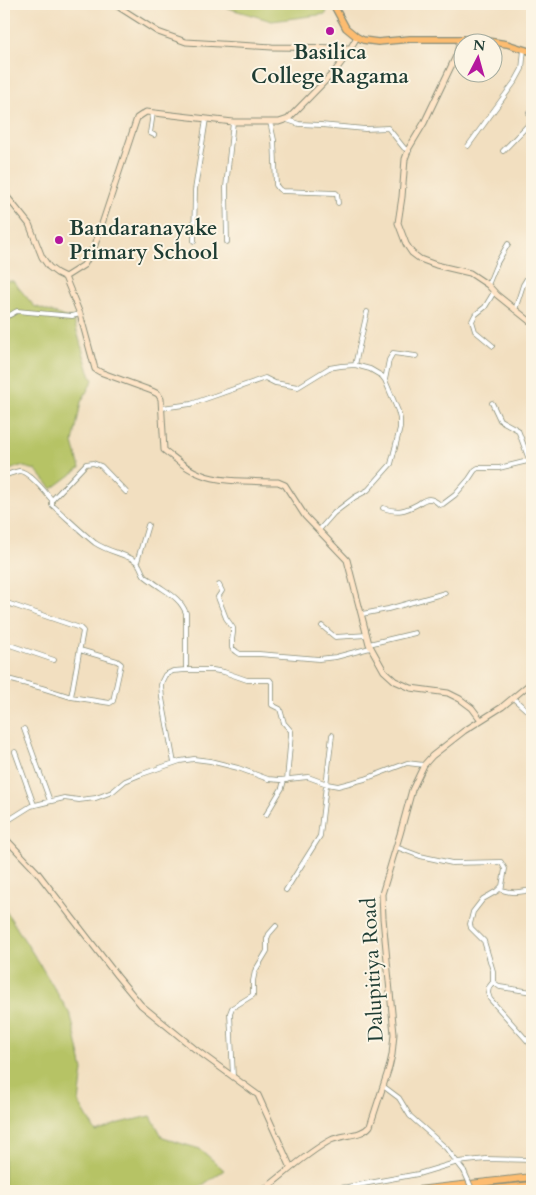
<svg xmlns="http://www.w3.org/2000/svg" width="536" height="1195" font-family="Cardo,serif">
	<rect width="100%" height="100%" fill="#fcf5e5"/>
	<filter id="ink" filterUnits="userSpaceOnUse"><feTurbulence type="fractalNoise" baseFrequency=".02" numOctaves="2"/><feDisplacementMap in="SourceGraphic" scale="10" xChannelSelector="R" yChannelSelector="G"/><feConvolveMatrix kernelMatrix="1 2 1 2 8 2 1 2 1" color-interpolation-filters="sRGB"/></filter>
	<filter id="wash" filterUnits="userSpaceOnUse"><feTurbulence type="fractalNoise" baseFrequency=".0096" numOctaves="4" result="noise"/><feDisplacementMap in="SourceGraphic" scale="20" xChannelSelector="R" yChannelSelector="G"/><feGaussianBlur stdDeviation="1.12" result="paint"/><feColorMatrix in="noise" values="0 0 0 0 0 0 0 0 0 0 0 0 0 0 0 0 0 1.4 0 .05"/><feComposite in="paint" operator="in"/></filter>
	<g filter="url(#wash)">
		<rect width="100%" height="100%" fill="#f2dfc0"/>
		<path fill="#b6c365" stroke="#6a804c" d="M 214,4 L 325,4 L 327,9 L 326,14 L 272,21 Z
			M 4,281 L 13,281 L 34,306 L 65,317 L 73,318 L 89,372 L 93,380 L 81,402 L 73,443 L 80,468 L 52,489 L 36,470 L 20,466 L 4,472 Z
			M 4,908 L 39,963 L 71,1016 L 83,1070 L 79,1103 L 96,1132 L 119,1123 L 151,1116 L 163,1138 L 200,1149 L 224,1170 L 194,1191 L 4,1191 Z"/>
	</g>
	<g filter="url(#ink)">
		<g fill="none" stroke-linecap="round" stroke-linejoin="round">
			<defs>
				<path id="street" d="M 153,113 L 150,133 L 154,135
					M 529,113 L 532,118
					M 287,120 L 299,124 L 321,125 L 365,129 L 388,128 L 404,148 L 409,151
					M 270,122 L 274,140 L 276,185 L 279,189 L 282,191 L 336,193 L 337,194 L 338,203
					M 468,146 L 516,80 L 522,69 L 524,49
					M 503,151 L 532,121
					M 194,241 L 195,190 L 206,119
					M 227,242 L 226,187 L 233,122
					M 488,285 L 497,263 L 508,244
					M 515,310 L 523,285 L 532,270
					M 4,316 C 9,318 12,313 17,311 L 72,316 L 80,314
					M 493,346 L 475,331 L 472,321 L 475,315 L 485,307 L 494,292
					M 355,365 L 367,312
					M 385,380 L 389,360 L 393,353 L 416,356
					M 492,403 L 500,420 L 518,430 L 530,462
					M 162,408 L 191,404 L 265,378 L 275,383 L 298,387 L 329,368 L 341,366 L 355,365 L 370,369 L 382,376 L 385,380 L 398,411 L 400,419 L 400,428 L 391,464 L 368,490 L 355,497 L 334,513 L 319,530
					M 4,476 C 9,474 14,472 19,471 C 29,471 45,492 52,500
					M 126,492 L 101,466 L 93,463 L 86,464 L 52,500 L 52,505 C 66,517 80,531 95,543 C 107,551 121,553 134,560 C 141,564 140,569 144,575 C 146,578 151,580 153,582 C 166,592 180,597 186,613 L 186,670
					M 383,508 C 398,513 405,511 418,504 C 422,501 425,499 429,499 C 434,499 437,502 440,505 L 443,504 L 455,495 L 469,479 L 475,470 L 478,468 L 499,468 L 532,460
					M 137,562 L 148,525
					M 219,585 L 222,591 L 218,597 L 219,600 L 226,618 L 233,628 L 233,633 L 232,640 L 232,648 L 237,652 L 240,654 L 259,654 L 319,659 L 336,657 L 370,648
					M 4,602 L 80,628 L 83,631 L 71,697
					M 362,614 L 388,609 L 445,593
					M 322,626 L 335,637 L 367,635
					M 4,643 L 54,660
					M 369,644 L 415,633
					M 4,678 L 42,688 L 71,697 L 110,703 L 113,701 L 121,664 L 117,661 L 80,650
					M 513,698 L 532,715
					M 24,729 L 50,801
					M 15,752 L 34,805
					M 174,763 L 162,698 L 161,685 L 162,681 L 165,675 L 173,671 L 186,670 L 213,670 L 224,672 L 247,680 L 270,680 L 272,683 L 272,705 L 280,709 L 284,723 L 291,731 L 291,734 L 287,780
					M 266,815 L 282,788 L 284,780
					M 4,823 L 31,806 L 64,798 L 79,800 L 96,798 L 112,792 L 125,781 L 142,774 L 180,761 L 194,759 L 210,761 L 238,768 L 268,779 L 280,780 L 308,777 L 327,784 L 338,786 L 365,779 L 407,763 L 424,765
					M 396,847 L 420,856 L 452,863 L 501,862 L 505,869 L 502,886 L 497,891 L 483,899 L 473,912 L 470,924 L 471,928 L 484,941 L 493,971 L 493,982 L 489,987 L 488,993 L 490,999 L 532,1046
					M 500,889 C 510,894 521,892 532,890
					M 286,890 L 320,836 L 332,735
					M 493,982 L 500,987 L 532,992
					M 233,1077 L 230,1013 L 232,1008 L 253,995 L 253,981 L 255,971 L 267,951 L 267,939 L 269,934 L 276,926
					M 383,1086 L 399,1098 L 410,1116 L 446,1148 L 464,1171
					M 315,1191 L 347,1187 L 418,1174 L 458,1162 L 486,1159 L 532,1160"/>
				<path id="secondary" d="M 114,4 L 158,32 L 186,42 L 272,47 L 351,48
					M 357,37 L 344,59 L 335,71 L 288,119 L 279,122 L 233,122 L 146,112 L 137,118 L 95,245 L 84,265 L 65,277 L 80,314 L 95,369 L 100,372 L 152,391 L 158,394 L 161,399 L 164,450 C 176,459 186,469 200,474 C 221,483 255,481 278,482 L 285,485 L 305,516 L 347,560 L 369,644 L 384,671 L 395,681 L 411,688 L 448,693 L 460,699 L 472,708 L 481,720
					M 460,39 L 457,54 L 424,123 L 409,148 L 405,159 L 402,197 L 398,223 L 406,244 L 412,253 L 420,259 L 436,265 L 470,273 L 488,285 L 497,295 L 532,323
					M 4,193 L 29,224 L 42,257 L 49,267 L 57,273 L 65,277
					M 4,837 L 37,872 L 117,976 L 141,1005 L 195,1049 L 258,1095 L 291,1168
					M 262,1191 C 284,1175 306,1153 331,1140 C 343,1134 361,1137 370,1126 L 389,1068 L 392,1055 L 394,1034 L 383,918 L 382,894 L 400,834 L 412,790 L 424,765 L 432,756 L 464,731 L 502,707 L 532,682"/>
				<path id="primary" d="M 333,4 L 346,28 L 357,37 L 363,40 L 378,42 L 410,39 L 474,39 L 507,44 L 532,52"/>
				<path id="highway" d="M 409,1191 L 532,1177
					M 473,1191 L 532,1185"/>
			</defs>
			<use href="#street" stroke="#888e7a" stroke-width="5.5"/>
			<use href="#secondary" stroke="#888e7a" stroke-width="7"/>
			<use href="#primary" stroke="#888e7a" stroke-width="8"/>
			<use href="#highway" stroke="#888e7a" stroke-width="8"/>
			<use href="#street" stroke="#fff" stroke-width="4"/>
			<use href="#secondary" stroke="#fee4c6" stroke-width="5"/>
			<use href="#primary" stroke="#fdbc70" stroke-width="5.5"/>
			<use href="#highway" stroke="#fdbc70" stroke-width="6"/>
			<defs>
				<path id="street-bridge" d="M 464,1171 L 473,1191"/>
			</defs>
			<use href="#street-bridge" stroke="#888e7a" stroke-width="5.5" stroke-linecap="butt"/>
			<use href="#street-bridge" stroke="#fff" stroke-width="4"/>
		</g>
	</g>
	<g fill="#b5179e" stroke="#fcf5e5" stroke-width="2">
		<circle cx="330" cy="31" r="5"/>
		<circle cx="59" cy="240" r="5"/>
	</g>
	<g text-anchor="middle" stroke-width="4" stroke-linejoin="round" paint-order="stroke">
		<g font-size="21" font-weight="bold" fill="#1f3d34" stroke="#fcf5e5">
			<text x="330" y="59">Basilica<tspan x="330" dy="24">College Ragama</tspan></text>
			<text x="69" y="235" text-anchor="start">Bandaranayake<tspan x="69" dy="24">Primary School</tspan></text>
		</g>
		<g font-size="21" fill="#1f3d34" stroke="#fcf5e5">
			<text transform="translate(372 970) rotate(-93)" y="7">Dalupitiya Road</text>
		</g>
	</g>
	<rect width="536" height="1195" fill="none" stroke="#fcf5e5" stroke-width="20"/>
	<g transform="translate(478 58) rotate(6)"><circle r="24" fill="#fcf5e5" stroke="#a4ab9e"/>
	<path d="M0-4L9 19L0 12L-9 19Z" fill="#b5179e"/>
	<text y="-8" font-size="14" font-weight="bold" text-anchor="middle" fill="#1f3d34">N</text>
	</g>
</svg>
